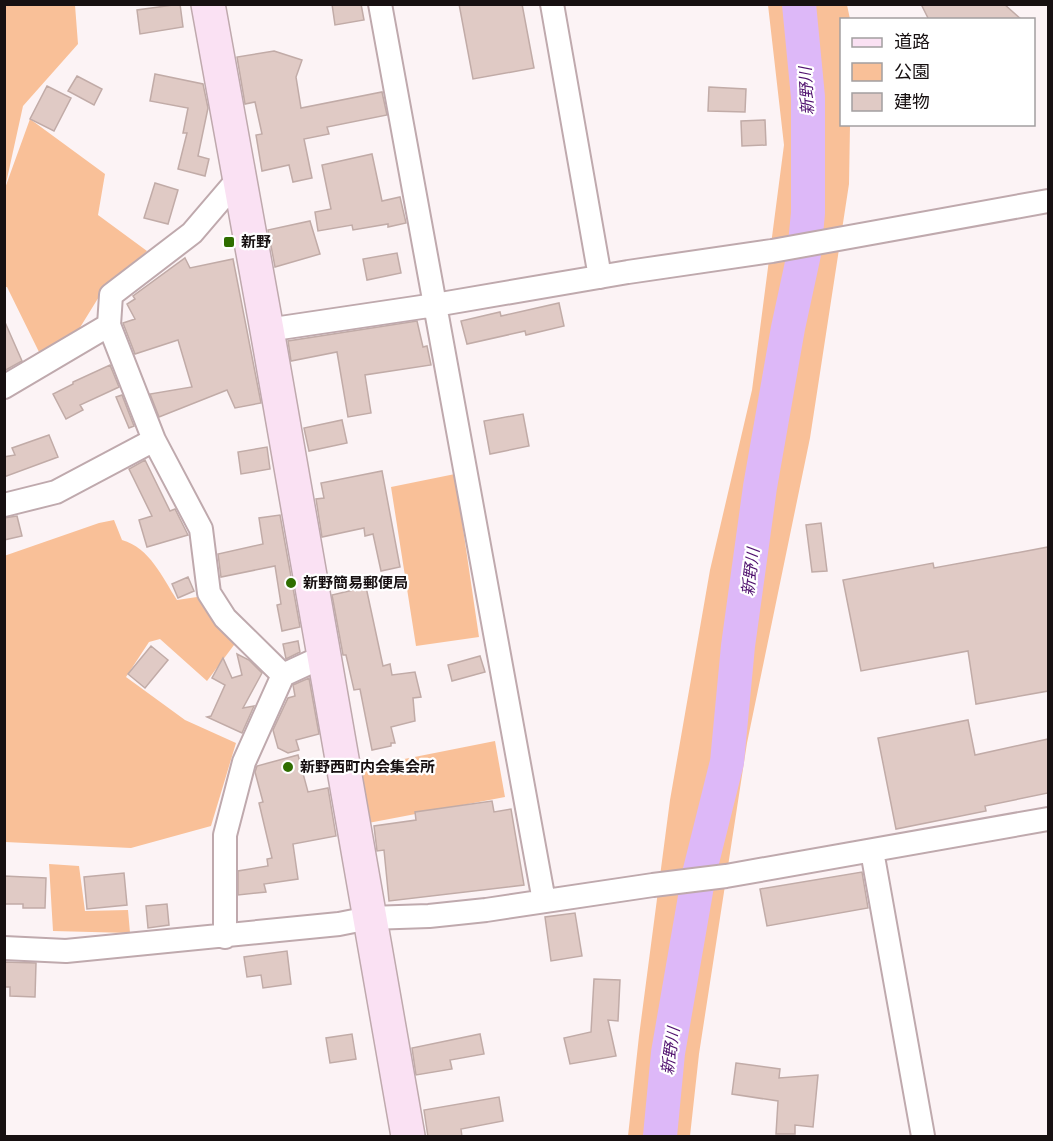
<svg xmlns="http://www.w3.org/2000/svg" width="1053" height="1141" font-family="Inter,'Noto Sans JP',sans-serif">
	<rect width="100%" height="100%" fill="#fcf3f5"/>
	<path fill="#f9c098" d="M 5,5 L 75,5 L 78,44 L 23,106 L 5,188 L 30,119 L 105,174 L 98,215 L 147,251 L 105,287 L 76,334 L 39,352 L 7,287 L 5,287 Z
		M 768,5 L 847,5 L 850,19 L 842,20 L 842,124 L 850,125 L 849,184 L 810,438 L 747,743 L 699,1054 L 690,1136 L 628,1136 L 639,1036 L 670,800 L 710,570 L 752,390 L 784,145 Z
		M 455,474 L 479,637 L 416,646 L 391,487 Z
		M 114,520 L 122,540 C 150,548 162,577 177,600 L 197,597 L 240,637 L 207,681 L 160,639 L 149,642 L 126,677 L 185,720 L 236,743 L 211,826 L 131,848 L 5,842 L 4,556 L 99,523 Z
		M 495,741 L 505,797 L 363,824 L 354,769 Z
		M 49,864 L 79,866 L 85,911 L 128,910 L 130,933 L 53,931 Z"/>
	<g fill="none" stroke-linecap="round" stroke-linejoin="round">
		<path stroke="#ddb8f8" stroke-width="34" d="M 660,1136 L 668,1053 L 699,874 L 727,762 L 738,646 L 760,487 L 788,328 L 804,254 L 808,213 L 808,97 L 799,4"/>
	</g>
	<path fill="#e0cac5" stroke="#c1aba7" stroke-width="1.5" d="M 180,4 L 183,27 L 140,34 L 137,10 Z
		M 332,4 L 361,4 L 364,20 L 335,25 Z
		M 459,4 L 522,4 L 534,68 L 473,79 Z
		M 921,4 L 1004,4 L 1022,20 L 929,20 Z
		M 274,51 L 302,60 L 296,77 L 301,108 L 382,92 L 387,115 L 327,127 L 329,134 L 304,139 L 312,178 L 293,182 L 289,165 L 262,171 L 256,135 L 262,134 L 255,102 L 245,104 L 237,57 Z
		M 155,74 L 203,84 L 208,108 L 198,156 L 209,159 L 205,176 L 178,169 L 187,133 L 183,133 L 188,108 L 150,101 Z
		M 77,76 L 102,89 L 94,105 L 68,91 Z
		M 47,86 L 71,98 L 54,131 L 30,119 Z
		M 709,87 L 746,89 L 745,112 L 708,111 Z
		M 765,120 L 766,145 L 742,146 L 741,121 Z
		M 372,154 L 382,201 L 400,197 L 406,223 L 388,227 L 388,224 L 353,230 L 352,225 L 318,231 L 315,212 L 331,209 L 322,165 Z
		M 155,183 L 178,190 L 168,224 L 144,218 Z
		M 310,221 L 320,254 L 275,267 L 268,230 Z
		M 397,253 L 401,273 L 367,280 L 363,259 Z
		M 185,258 L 190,268 L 233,259 L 261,403 L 235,408 L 227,390 L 159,417 L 150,394 L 192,387 L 178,340 L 135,354 L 123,323 L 135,319 L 127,304 L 135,299 L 133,296 Z
		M 559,303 L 564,326 L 526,335 L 525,331 L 467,344 L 461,321 L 500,312 L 501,316 Z
		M 4,320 L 22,361 L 4,371 Z
		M 417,321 L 423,347 L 427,346 L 431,365 L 365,375 L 371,413 L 348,417 L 337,352 L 291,361 L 288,341 Z
		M 110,365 L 119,387 L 80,405 L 83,410 L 66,419 L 53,394 L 73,384 L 73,382 Z
		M 122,395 L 134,426 L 129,428 L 116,397 Z
		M 523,414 L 529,446 L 490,454 L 484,421 Z
		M 342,420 L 347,443 L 309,451 L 304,428 Z
		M 49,435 L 58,457 L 4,477 L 4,457 L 15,455 L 12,448 Z
		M 267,447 L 270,469 L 241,474 L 238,452 Z
		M 145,460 L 170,511 L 175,509 L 188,535 L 147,547 L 139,520 L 152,516 L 129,469 Z
		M 382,471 L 400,567 L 381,571 L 373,534 L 365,536 L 364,528 L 322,537 L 316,499 L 324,498 L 321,483 Z
		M 280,515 L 300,627 L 282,631 L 277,605 L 281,604 L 275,566 L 221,577 L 218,554 L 263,544 L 259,518 Z
		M 17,516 L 22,536 L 4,540 L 4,518 Z
		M 821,523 L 827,571 L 812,572 L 806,525 Z
		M 1048,547 L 1048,691 L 976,704 L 968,651 L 861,671 L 843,580 L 933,563 L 934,568 Z
		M 188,577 L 194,591 L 178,598 L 172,584 Z
		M 366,587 L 383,666 L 390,664 L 392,675 L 415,672 L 421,697 L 413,698 L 415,721 L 391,727 L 395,743 L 391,743 L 391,746 L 372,750 L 360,689 L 354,690 L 346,655 L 343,655 L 332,595 Z
		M 298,641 L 300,652 L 286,659 L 283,644 Z
		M 151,646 L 168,660 L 145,688 L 128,674 Z
		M 237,654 L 249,660 L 262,673 L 243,708 L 254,706 L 242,733 L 207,717 L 211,716 L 225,685 L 212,678 L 223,658 L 232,678 L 242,675 Z
		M 480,656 L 485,672 L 452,681 L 448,665 Z
		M 309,678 L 319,734 L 296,740 L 299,750 L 288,753 L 278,748 L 273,730 L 288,698 L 295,696 L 293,685 Z
		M 968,720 L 975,755 L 1048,739 L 1048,793 L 985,806 L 986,811 L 896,829 L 878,738 Z
		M 298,755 L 308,792 L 328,788 L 336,836 L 293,844 L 298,879 L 264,884 L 266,892 L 238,895 L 238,871 L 268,866 L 267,859 L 272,858 L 259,803 L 263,802 L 255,772 L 257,766 Z
		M 492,801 L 494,812 L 511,809 L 524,885 L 389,901 L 384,850 L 377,851 L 374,826 L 416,820 L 415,812 Z
		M 862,872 L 868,908 L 767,926 L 760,889 Z
		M 124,873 L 127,905 L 87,909 L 84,877 Z
		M 4,876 L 46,878 L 45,908 L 23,908 L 23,904 L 4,904 Z
		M 167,904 L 169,925 L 148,928 L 146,906 Z
		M 575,913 L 582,956 L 551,961 L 545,917 Z
		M 287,951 L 291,984 L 263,988 L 261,975 L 247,977 L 244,957 Z
		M 4,962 L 36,963 L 35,997 L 10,996 L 10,987 L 4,987 Z
		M 594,979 L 620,980 L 618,1021 L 608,1020 L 616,1056 L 570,1064 L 564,1038 L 591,1032 Z
		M 352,1034 L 356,1059 L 330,1063 L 326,1038 Z
		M 480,1034 L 484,1054 L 450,1060 L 452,1069 L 416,1075 L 412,1048 Z
		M 736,1063 L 780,1069 L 779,1078 L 818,1075 L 813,1127 L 795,1125 L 795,1134 L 776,1134 L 778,1101 L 732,1094 Z
		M 499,1097 L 503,1121 L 461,1129 L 462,1137 L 428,1137 L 424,1110 Z"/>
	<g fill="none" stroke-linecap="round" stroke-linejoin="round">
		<defs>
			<path id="street" d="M 380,4 L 544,901
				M 552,4 L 600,277
				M 109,325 L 154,440
				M 267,330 L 435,305 L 628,272 L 772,251 L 1048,201
				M 4,387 L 109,325 L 111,295 L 192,233 L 239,178
				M 4,505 L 56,492 L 154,440 L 201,529 L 209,593 L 225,618 L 283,675 L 244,762 L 225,835 L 225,937
				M 283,675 L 324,656
				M 872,851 L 923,1136
				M 4,948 L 66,951 L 339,924 L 369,918 L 429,916 L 486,910 L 653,885 L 726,876 L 1048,819"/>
			<path id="secondary" d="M 208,4 L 267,330 L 408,1136"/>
		</defs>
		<use href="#street" stroke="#bfa9ad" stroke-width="26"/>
		<use href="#secondary" stroke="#bfa9ad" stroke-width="36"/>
		<use href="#street" stroke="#fff" stroke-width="22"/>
		<use href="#secondary" stroke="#fae1f3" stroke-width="33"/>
	</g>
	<g fill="#2f6d00" stroke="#fff" stroke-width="2">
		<rect x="223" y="236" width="12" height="12" rx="3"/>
		<circle cx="291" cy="583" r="6"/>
		<circle cx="288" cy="767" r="6"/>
	</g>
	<g text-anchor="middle" stroke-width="4.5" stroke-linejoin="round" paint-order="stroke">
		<g font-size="15" font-weight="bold" fill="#171011" stroke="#fff" text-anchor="start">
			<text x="241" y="247">新野</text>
			<text x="303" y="588">新野簡易郵便局</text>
			<text x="300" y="772">新野西町内会集会所</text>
		</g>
		<g font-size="16" font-style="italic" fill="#4f106e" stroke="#fff">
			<text transform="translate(806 91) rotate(-93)" y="6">新野川</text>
			<text transform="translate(750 572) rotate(-83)" y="6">新野川</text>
			<text transform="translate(670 1051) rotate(-82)" y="6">新野川</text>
		</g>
	</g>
	<rect width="1053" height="1141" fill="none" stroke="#171011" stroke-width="12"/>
	<rect x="840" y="18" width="195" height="108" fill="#ffffff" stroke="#a29fa0" stroke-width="1.5"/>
	<rect x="852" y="38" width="30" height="9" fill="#fae1f3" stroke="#a29fa0" stroke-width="1.5"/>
	<text x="894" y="48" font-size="18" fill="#171011">道路</text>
	<rect x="852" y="63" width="30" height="18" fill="#f9c098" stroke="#a29fa0" stroke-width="1.5"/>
	<text x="894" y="78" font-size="18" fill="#171011">公園</text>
	<rect x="852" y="93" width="30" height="18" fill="#e0cac5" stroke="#a29fa0" stroke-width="1.5"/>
	<text x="894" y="108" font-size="18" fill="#171011">建物</text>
</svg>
